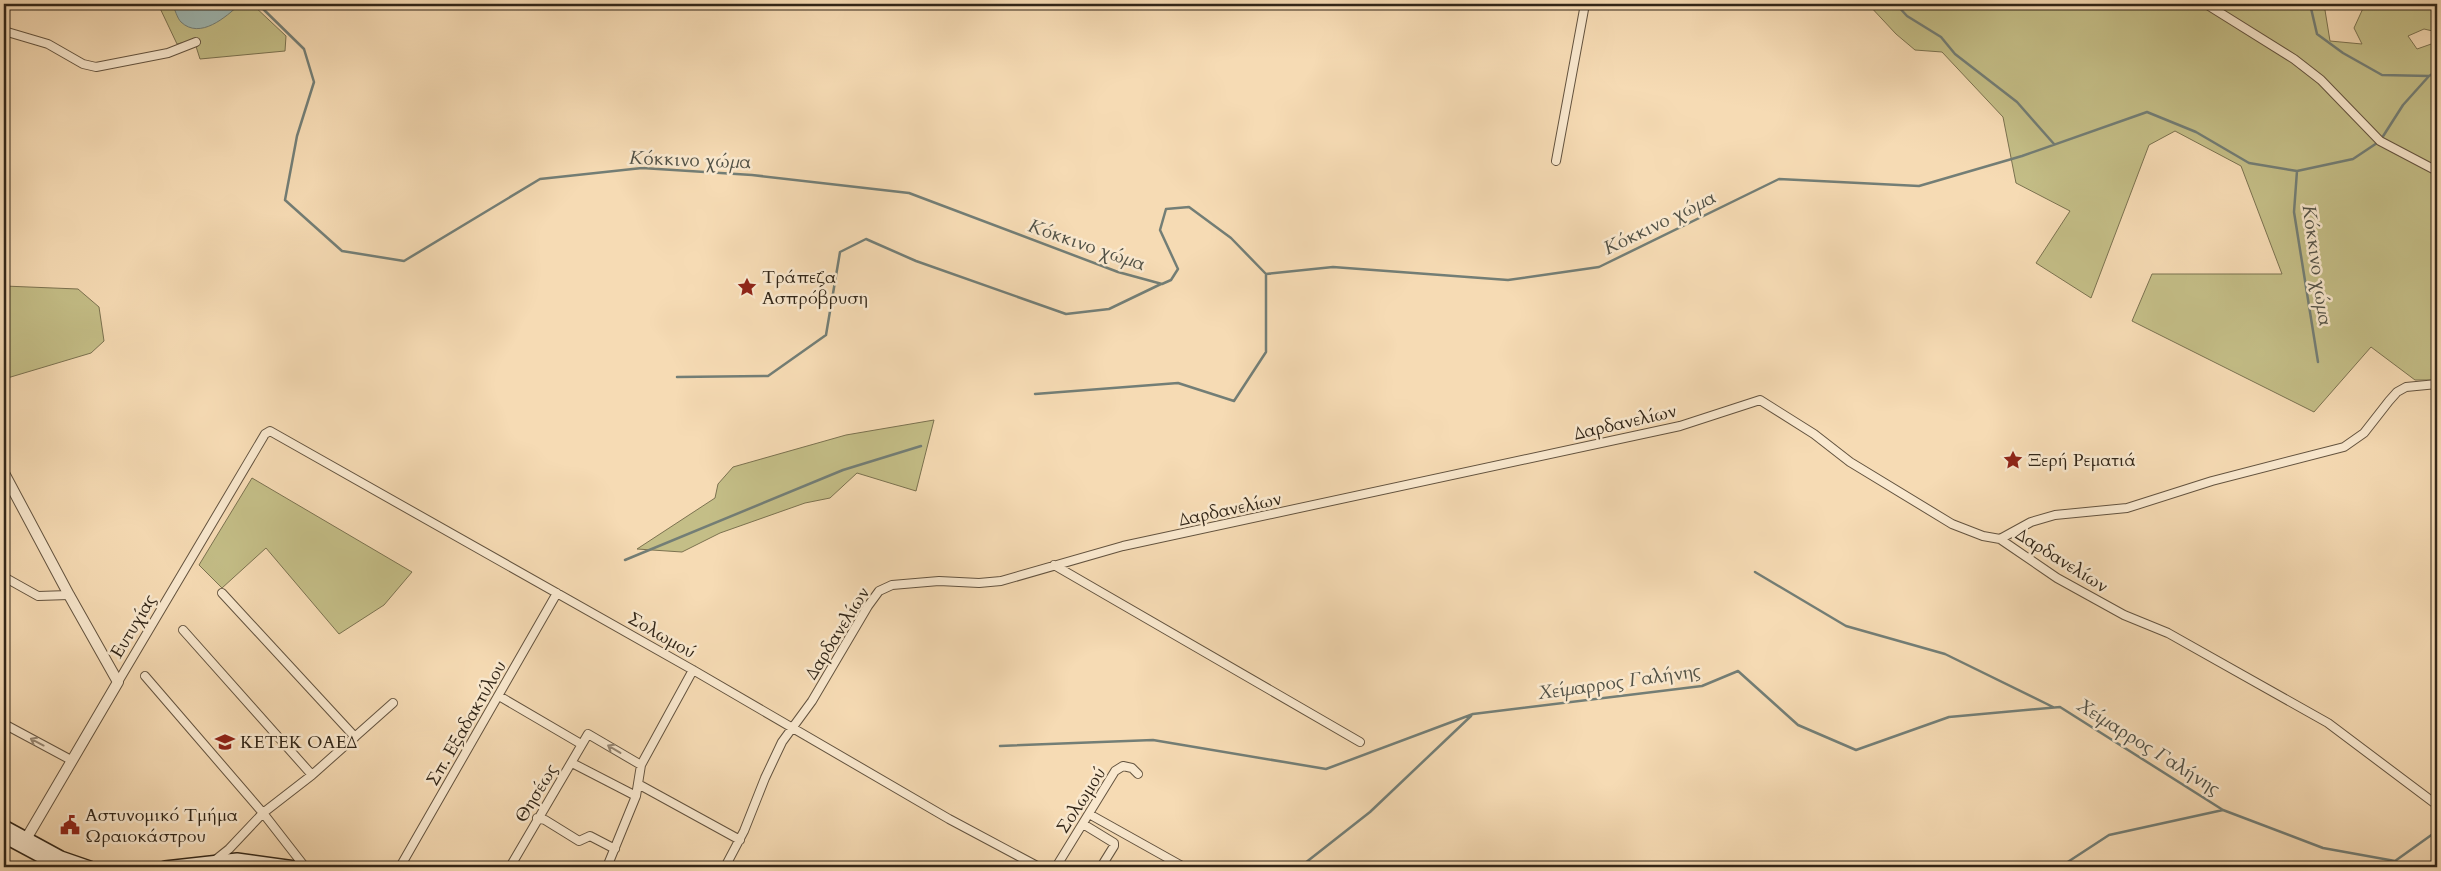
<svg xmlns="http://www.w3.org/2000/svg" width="2441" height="871" font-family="Cardo,serif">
	<rect width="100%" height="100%" fill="#f6dbb4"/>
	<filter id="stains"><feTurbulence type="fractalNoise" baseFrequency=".004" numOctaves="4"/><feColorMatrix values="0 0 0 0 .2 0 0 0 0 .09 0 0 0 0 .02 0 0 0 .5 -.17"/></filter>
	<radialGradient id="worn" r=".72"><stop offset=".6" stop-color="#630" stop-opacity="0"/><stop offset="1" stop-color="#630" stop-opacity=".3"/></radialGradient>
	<path fill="#c4be87" stroke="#7b7250" d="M 158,4 L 252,4 L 286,36 L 285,51 L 200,59 L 194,40 L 177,44 Z
		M 1868,4 L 2324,4 L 2330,41 L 2362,44 L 2354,28 L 2365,4 L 2437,4 L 2437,32 L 2424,29 L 2408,36 L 2417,49 L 2437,42 L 2437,380 L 2415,380 L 2371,347 L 2314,412 L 2132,321 L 2152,274 L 2282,274 L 2241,166 L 2175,131 L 2149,145 L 2091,298 L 2036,263 L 2070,211 L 2016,183 L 2003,117 L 1942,52 L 1915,50 L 1896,34 Z
		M 4,286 L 78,289 L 99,307 L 104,341 L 91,353 L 4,379 Z
		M 934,420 L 916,491 L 857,473 L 830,498 L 805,503 L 720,533 L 682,552 L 637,549 L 715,498 L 718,484 L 733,467 L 846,435 Z
		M 252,478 L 412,572 L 384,605 L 339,634 L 266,548 L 222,588 L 199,565 Z"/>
	<path fill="#9eb9b5" stroke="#737e76" d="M 172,4 L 240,4 C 226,17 200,40 181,22 C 177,18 175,9 172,4 Z"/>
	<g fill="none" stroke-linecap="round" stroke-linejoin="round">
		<path stroke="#737e76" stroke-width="2.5" d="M 258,4 L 304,49 L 314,82 L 297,136 L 285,200 L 342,251 L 404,261 L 540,179 L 642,168 L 752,175 L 909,193 L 1118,272 L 1162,284 L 1171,280 L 1178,269 L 1160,230 L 1166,209 L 1189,207 L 1231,238 L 1266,274 L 1333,267 L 1508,280 L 1599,267 L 1779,179 L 1919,186 L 2022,156 L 2147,112 L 2196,132 L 2249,163 L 2297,171 L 2353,159 L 2380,141 L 2403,105 L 2429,76
			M 1896,4 L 1907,16 L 1941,37 L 1955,54 L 2017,102 L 2054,144
			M 2310,4 L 2317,34 L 2343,53 L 2382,75 L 2429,76 L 2437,71
			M 2297,171 L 2294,212 L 2318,362
			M 677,377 L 768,376 L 826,335 L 840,252 L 866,239 L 916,261 L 1066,314 L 1109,309 L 1161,284
			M 1035,394 L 1178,383 L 1234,401 L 1266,352 L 1266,274
			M 625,560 L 843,470 L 921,446
			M 1755,572 L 1846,626 L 1945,654 L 2053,707
			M 1000,746 L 1153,740 L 1326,769 L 1473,714 L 1702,686 L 1738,671 L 1798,725 L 1856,750 L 1949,717 L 2060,707 L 2223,810 L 2323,848 L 2395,861 L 2437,831
			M 1300,867 L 1370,812 L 1471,716
			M 2060,867 L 2109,835 L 2223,810"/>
		<defs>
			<path id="minor" d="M 2206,4 L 2294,59 L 2321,80 L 2380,141 L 2437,171
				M 4,31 L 48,44 L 83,64 L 96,67 L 168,53 L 196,42
				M 1556,161 L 1585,4
				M 2000,539 L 2031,522 L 2055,515 L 2127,508 L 2212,481 L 2344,447 L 2364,433 L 2389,401 L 2397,392 L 2406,387 L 2437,384
				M 1054,565 L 1360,742
				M 4,577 L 38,596 L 69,595
				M 222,593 L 355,737
				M 183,630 L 312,775
				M 145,676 L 263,813 L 305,867
				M 118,682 L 265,434 L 270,431 L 693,670 L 949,819 L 1039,867
				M 499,696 L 581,744
				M 4,724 L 71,760
				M 572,763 L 636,796
				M 638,784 L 740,840
				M 1089,814 L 1182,866
				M 537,818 L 545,820 L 579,841 L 590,836 L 615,849
				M 1083,824 L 1114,843 L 1114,846 L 1101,867
				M 214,861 L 229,849 L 263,813 L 312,775 L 393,703
				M 400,867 L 557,593
				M 510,867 L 588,734 L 641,765
				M 607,867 L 636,796 L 641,765 L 693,670
				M 725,867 L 744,831 L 765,778 L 782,742 L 812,701 L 868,606 L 879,591 L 892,585 L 939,581 L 979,583 L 1001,581 L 1123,546 L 1680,426 L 1760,400 L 1814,434 L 1850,462 L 1952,524 L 1983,536 L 2000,539 L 2057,578 L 2124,615 L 2168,633 L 2328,723 L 2437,805
				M 1056,867 L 1115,771 L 1123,766 L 1132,768 L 1138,774"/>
			<path id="tertiary" d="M 4,473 L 69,595 L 118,682 L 26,839"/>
			<path id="secondary" d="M 4,826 L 61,857 L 90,867
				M 4,837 L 60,867
				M 165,867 L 237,859 L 295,867"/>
		</defs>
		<use href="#minor" stroke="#63533f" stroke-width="10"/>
		<use href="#tertiary" stroke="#63533f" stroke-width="12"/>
		<use href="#secondary" stroke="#322618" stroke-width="14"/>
		<use href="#minor" stroke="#f9e8ce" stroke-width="8"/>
		<use href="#tertiary" stroke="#f9e8ce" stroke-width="10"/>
		<use href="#secondary" stroke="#f9e8ce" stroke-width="11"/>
	</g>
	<defs><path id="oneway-shaft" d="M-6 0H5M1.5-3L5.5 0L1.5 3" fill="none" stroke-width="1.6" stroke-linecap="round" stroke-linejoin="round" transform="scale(1.25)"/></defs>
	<g stroke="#968773">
		<use href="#oneway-shaft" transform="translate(37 742) rotate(-152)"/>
		<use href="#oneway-shaft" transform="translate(614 749) rotate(-149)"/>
	</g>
	<defs>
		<symbol id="sight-bare" viewBox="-9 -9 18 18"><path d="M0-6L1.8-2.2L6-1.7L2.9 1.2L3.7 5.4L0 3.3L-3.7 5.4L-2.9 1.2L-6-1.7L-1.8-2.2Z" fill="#8f2418" stroke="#f9e8ce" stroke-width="2.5" paint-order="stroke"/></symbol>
		<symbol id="school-bare" viewBox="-9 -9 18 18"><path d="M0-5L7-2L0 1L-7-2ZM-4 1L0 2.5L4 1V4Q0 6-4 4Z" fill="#8f2418" stroke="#f9e8ce" stroke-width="2.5" paint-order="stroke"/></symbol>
		<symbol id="civic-bare" viewBox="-9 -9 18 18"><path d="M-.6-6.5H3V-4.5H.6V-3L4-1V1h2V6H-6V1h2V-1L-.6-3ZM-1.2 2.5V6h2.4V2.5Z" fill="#8f2418" stroke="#f9e8ce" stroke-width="2.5" paint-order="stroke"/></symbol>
	</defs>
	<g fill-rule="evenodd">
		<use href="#sight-bare" x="733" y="273" width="28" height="28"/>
		<use href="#sight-bare" x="1999" y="446" width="28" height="28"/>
		<use href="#school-bare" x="211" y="728" width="28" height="28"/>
		<use href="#civic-bare" x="56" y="811" width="28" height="28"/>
	</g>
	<g text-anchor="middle" stroke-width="5" stroke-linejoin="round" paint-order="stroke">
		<g font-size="18" fill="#322618" stroke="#f9e8ce" text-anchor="start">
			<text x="762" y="283">Τράπεζα<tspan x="762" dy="21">Ασπρόβρυση</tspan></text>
			<text x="2028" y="466">Ξερή Ρεματιά</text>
			<text x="240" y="748">ΚΕΤΕΚ ΟΑΕΔ</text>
			<text x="85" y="821">Αστυνομικό Τμήμα<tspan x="85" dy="21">Ωραιοκάστρου</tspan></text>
		</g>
		<g font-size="18" fill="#322618" stroke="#f9e8ce">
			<text transform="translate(1625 422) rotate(-13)" y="6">Δαρδανελίων</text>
			<text transform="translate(1230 509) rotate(-12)" y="6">Δαρδανελίων</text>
			<text transform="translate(2062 560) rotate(32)" y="6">Δαρδανελίων</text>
			<text transform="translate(133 626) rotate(-59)" y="6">Ευτυχίας</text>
			<text transform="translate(837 633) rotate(-58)" y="6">Δαρδανελίων</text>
			<text transform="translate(662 635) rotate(30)" y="6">Σολωμού</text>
			<text transform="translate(466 723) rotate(-60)" y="6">Σπ. Εξαδακτύλου</text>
			<text transform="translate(536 793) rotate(-59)" y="6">Θησέως</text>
			<text transform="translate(1081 800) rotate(-57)" y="6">Σολωμού</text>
		</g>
		<g font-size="19" font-style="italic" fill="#525247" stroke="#f9e8ce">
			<text transform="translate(690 159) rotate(2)" y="7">Κόκκινο χώμα</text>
			<text transform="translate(1659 222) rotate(-26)" y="7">Κόκκινο χώμα</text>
			<text transform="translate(1087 244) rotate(19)" y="7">Κόκκινο χώμα</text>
			<text transform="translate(2318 265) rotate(82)" y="7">Κόκκινο χώμα</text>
			<text transform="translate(1619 681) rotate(-8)" y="7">Χείμαρρος Γαλήνης</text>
			<text transform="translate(2149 746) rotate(32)" y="7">Χείμαρρος Γαλήνης</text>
		</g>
	</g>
	<rect width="2441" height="871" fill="none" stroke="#f6dbb4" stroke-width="20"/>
	<rect x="5" y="5" width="2431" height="861" fill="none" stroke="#322618" stroke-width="2.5"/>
	<rect x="10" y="10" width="2421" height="851" fill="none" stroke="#322618"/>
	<rect width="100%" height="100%" filter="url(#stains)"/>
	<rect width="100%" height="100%" fill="url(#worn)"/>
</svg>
